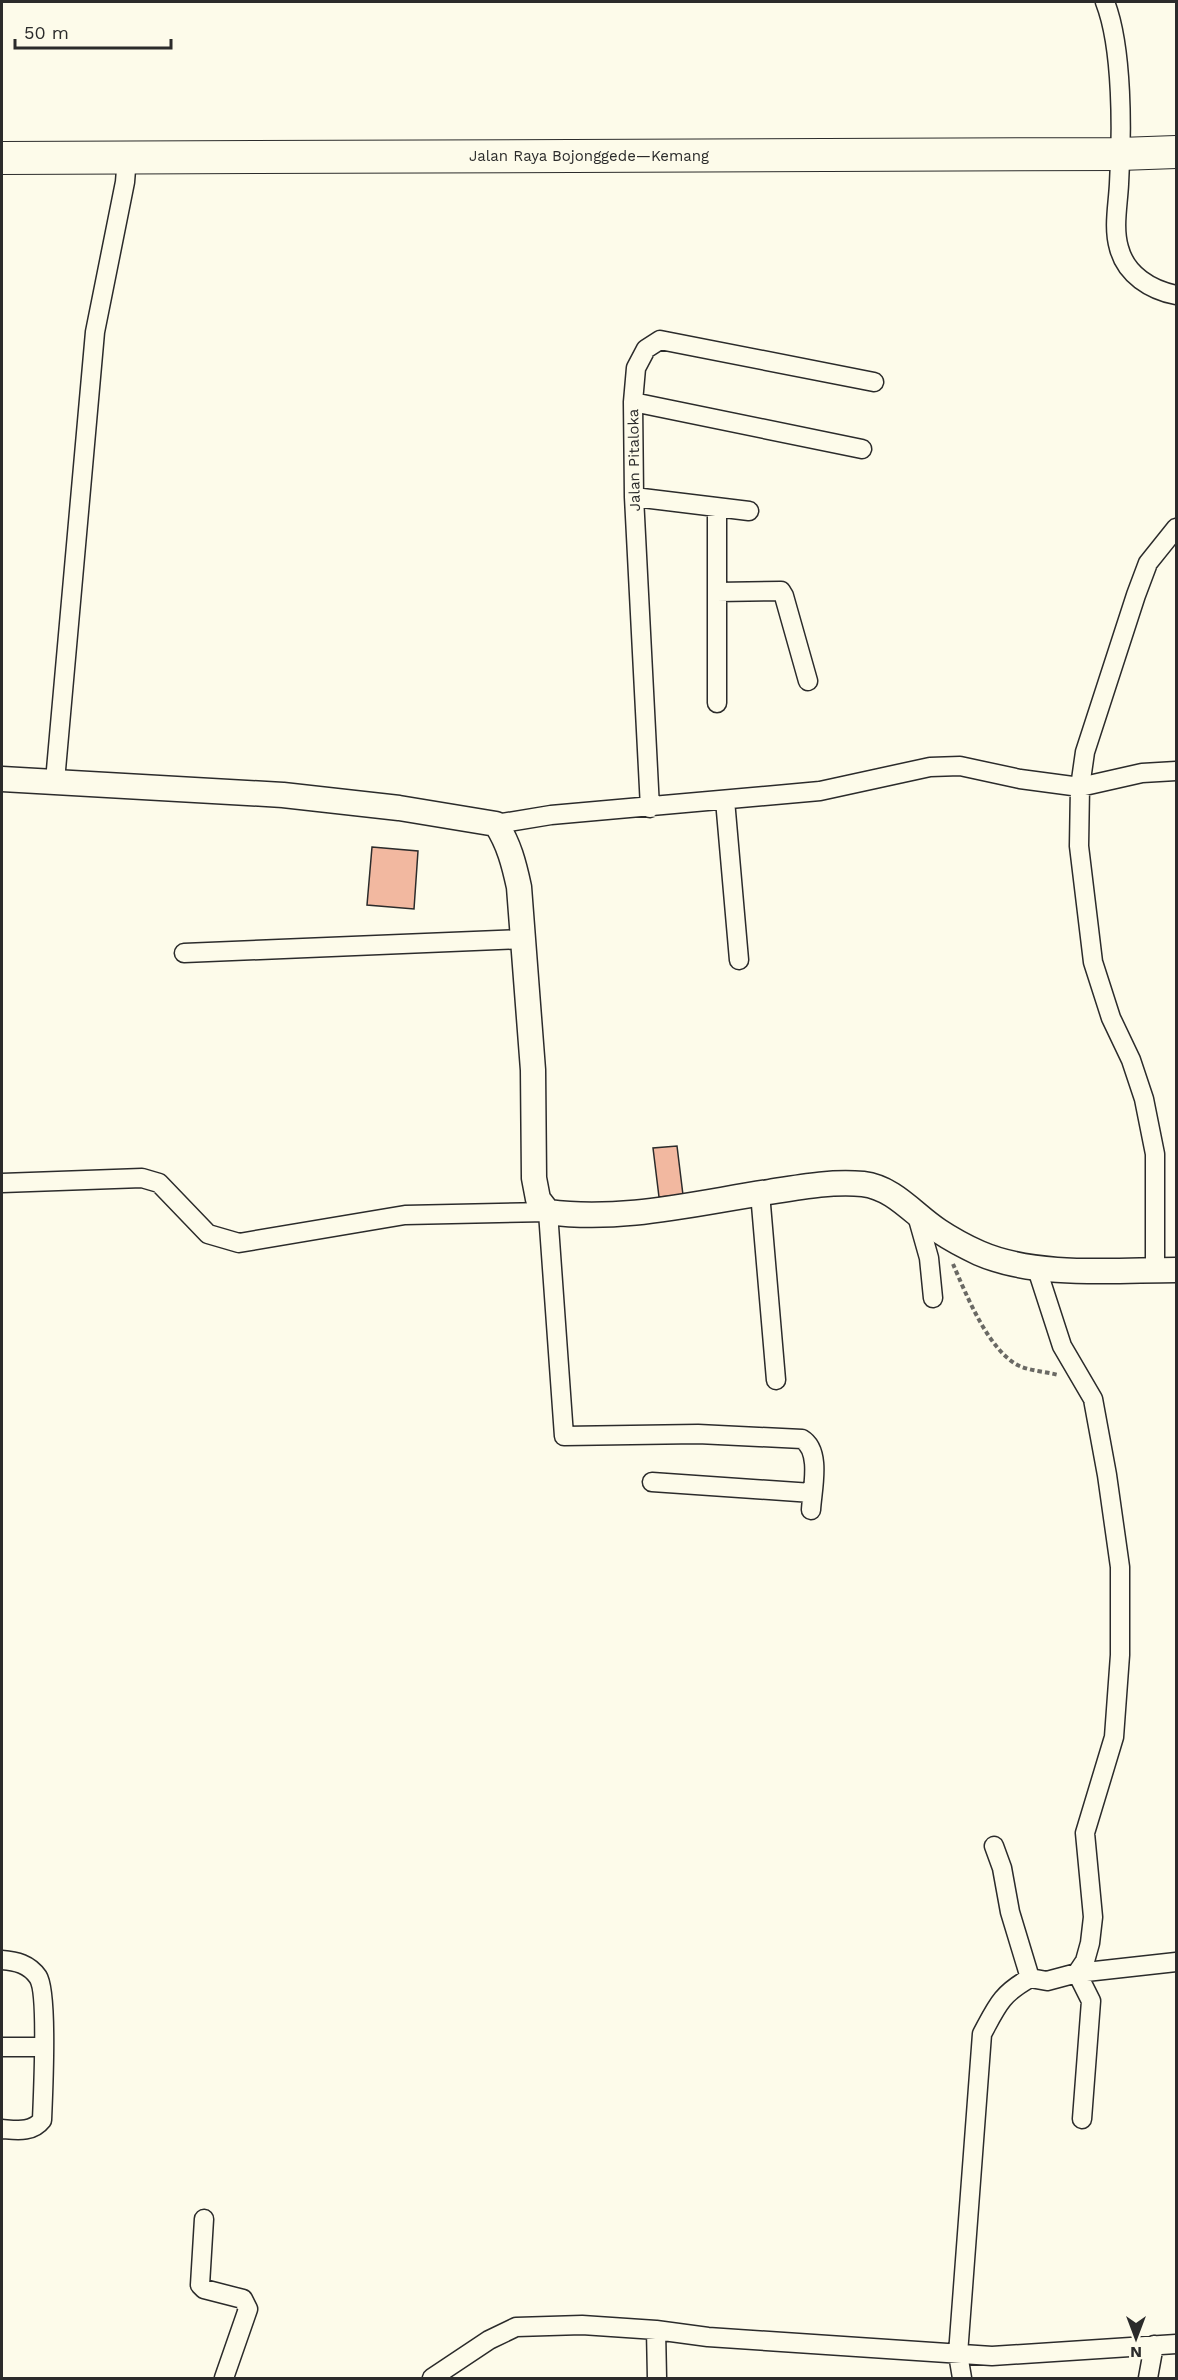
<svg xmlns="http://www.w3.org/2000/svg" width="1178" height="2380" font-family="'Work Sans',sans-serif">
	<rect width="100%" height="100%" fill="#fdfbea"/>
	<path fill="#f2b8a0" stroke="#2b2b2b" stroke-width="1.5" d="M 372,847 L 418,851 L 414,909 L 367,905 Z
		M 677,1146 L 683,1195 L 659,1197 L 653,1148 Z"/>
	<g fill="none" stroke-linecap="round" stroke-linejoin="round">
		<defs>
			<path id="minor" d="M 1105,2 C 1123,48 1122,134 1119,184 C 1118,205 1113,228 1119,248 C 1126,275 1151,290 1176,295
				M 633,402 L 862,449
				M 634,497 L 749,511
				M 1176,528 L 1148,563 L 1136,595 L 1085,752 L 1080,787 L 1142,773 L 1176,771
				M 717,592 L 781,591 L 784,596 L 808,681
				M 717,703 L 717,508
				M 55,781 L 95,332 L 125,182 L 127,157
				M 725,800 L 739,960
				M 650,808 L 634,497 L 633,402 L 636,368 L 646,349 L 660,340 L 874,382
				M 496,824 L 551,815 L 820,791 L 930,767 L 960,766 L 1020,779 L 1080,787 L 1079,846 L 1093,962 L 1111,1018 L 1131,1060 L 1144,1099 L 1155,1154 L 1155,1270
				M 184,953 L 524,939
				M 2,1183 L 142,1178 L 159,1183 L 208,1234 L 239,1243 L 405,1215 L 548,1212 L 564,1436 L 698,1434 L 802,1439 C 822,1451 812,1490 811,1510
				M 760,1193 L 776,1380
				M 916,1212 L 929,1258 L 933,1298
				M 652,1482 L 812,1493
				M 994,1846 L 1002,1868 L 1010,1912 L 1030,1978
				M 2,1960 C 16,1961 29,1964 38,1977 C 48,1992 43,2096 42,2120 C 32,2133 16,2130 2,2129
				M 2,2047 L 43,2047
				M 1082,2119 L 1091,2001 L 1077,1973 L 1176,1962
				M 204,2219 L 200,2285 L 204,2289 L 243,2299 L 248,2309 L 224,2378
				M 656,2330 L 657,2378
				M 432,2378 L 489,2340 L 516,2327 L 582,2325 L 656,2330 L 708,2337 L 992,2356 L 1176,2344
				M 962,2378 L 958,2354 L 982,2034 C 997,2006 1001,1994 1030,1978 L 1047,1981 L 1077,1973 L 1085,1961 L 1090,1943 L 1093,1917 L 1085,1833 L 1114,1737 L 1120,1655 L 1120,1567 L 1107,1475 L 1093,1399 L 1062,1346 L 1036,1266
				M 1148,2378 L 1154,2345"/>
			<path id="tertiary" d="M 2,779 L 283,795 L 399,808 L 496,824 C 509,844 514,864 519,887 L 533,1070 L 534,1178 L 538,1199 L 548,1212 C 622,1222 696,1203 769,1192 C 800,1187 832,1181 863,1184 C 895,1188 914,1215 939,1231 C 951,1239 966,1247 979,1253 C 1036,1278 1116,1270 1176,1270"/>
			<path id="trunk" d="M 2,158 L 1120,154 L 1176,152"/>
		</defs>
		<use href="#minor" stroke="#2b2b2b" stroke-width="21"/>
		<use href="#tertiary" stroke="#2b2b2b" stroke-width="27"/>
		<use href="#trunk" stroke="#2b2b2b" stroke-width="34"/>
		<path stroke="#6a6964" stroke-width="4" stroke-dasharray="4.5 3" stroke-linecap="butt" d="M 953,1264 C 966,1294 990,1355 1022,1367 C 1033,1371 1047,1372 1058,1375"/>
		<use href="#minor" stroke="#fdfbea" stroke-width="18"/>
		<use href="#tertiary" stroke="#fdfbea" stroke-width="24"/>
		<use href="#trunk" stroke="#fdfbea" stroke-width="32"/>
	</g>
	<g text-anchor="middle" stroke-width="4.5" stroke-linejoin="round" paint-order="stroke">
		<g font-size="15" fill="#2b2b2b" stroke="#fdfbea">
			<text x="589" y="161">Jalan Raya Bojonggede—Kemang</text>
			<text transform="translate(634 460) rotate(-91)" y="5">Jalan Pitaloka</text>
		</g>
	</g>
	<rect width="1178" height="2380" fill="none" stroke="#2b2b2b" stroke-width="6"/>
	<g transform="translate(1136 2338) rotate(180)" stroke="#fdfbea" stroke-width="4.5" paint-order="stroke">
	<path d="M0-4.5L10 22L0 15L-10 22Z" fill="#2b2b2b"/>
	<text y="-9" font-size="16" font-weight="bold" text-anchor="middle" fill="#2b2b2b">N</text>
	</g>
	<path d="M15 39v9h156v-9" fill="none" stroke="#2b2b2b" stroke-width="3"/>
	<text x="24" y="39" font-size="18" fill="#2b2b2b" stroke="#fdfbea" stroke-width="4.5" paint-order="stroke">50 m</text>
</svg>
